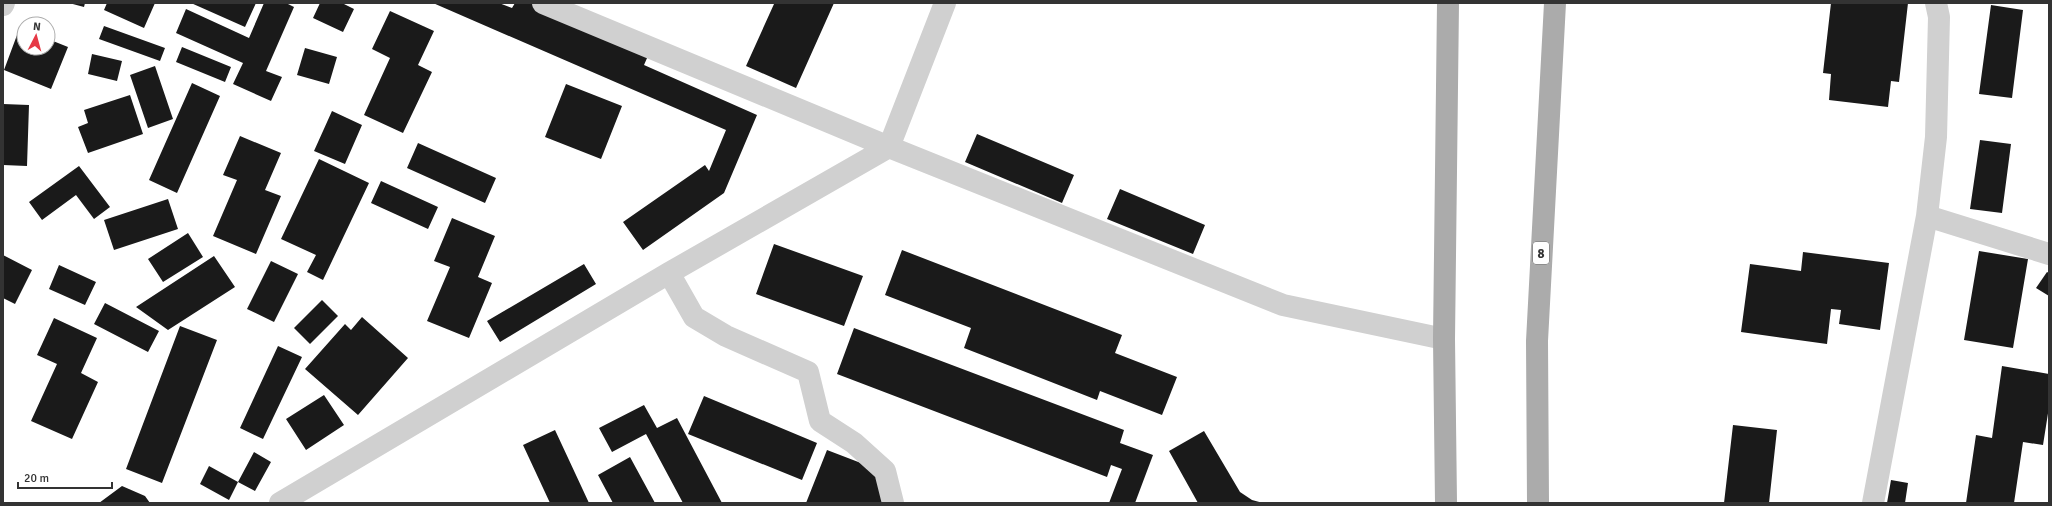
<svg xmlns="http://www.w3.org/2000/svg" width="2052" height="506" font-family="Signika,sans-serif">
	<rect width="100%" height="100%" fill="#fff"/>
	<path fill="#1a1a1a" d="M 69,3 L 85,3 L 84,7 Z
		M 107,3 L 155,3 L 144,28 L 104,10 Z
		M 191,3 L 256,3 L 245,27 Z
		M 264,3 L 286,3 L 294,7 L 266,71 L 282,77 L 271,101 L 233,84 L 243,63 L 176,33 L 186,9 L 249,38 Z
		M 320,3 L 342,3 L 354,9 L 343,32 L 313,18 Z
		M 433,3 L 499,3 L 512,8 L 515,3 L 563,3 L 654,42 L 644,65 L 757,115 L 724,193 L 643,250 L 623,222 L 705,165 L 709,171 L 726,130 Z
		M 771,3 L 834,3 L 796,88 L 746,66 L 774,4 Z
		M 1831,3 L 1908,3 L 1899,82 L 1891,81 L 1888,107 L 1829,100 L 1831,74 L 1823,73 Z
		M 1991,5 L 2023,10 L 2012,98 L 1979,94 Z
		M 390,11 L 434,31 L 418,65 L 432,72 L 403,133 L 364,115 L 390,58 L 372,49 Z
		M 104,26 L 165,48 L 160,61 L 99,39 Z
		M 20,27 L 24,29 L 24,48 L 48,48 L 48,39 L 68,47 L 51,89 L 4,70 Z
		M 182,47 L 231,67 L 225,82 L 176,62 Z
		M 305,48 L 337,57 L 329,84 L 297,75 Z
		M 92,54 L 122,61 L 117,81 L 88,74 Z
		M 155,66 L 173,119 L 148,128 L 130,75 Z
		M 192,83 L 220,96 L 177,193 L 149,180 Z
		M 566,84 L 622,106 L 601,159 L 545,137 Z
		M 130,95 L 143,134 L 88,153 L 78,127 L 88,123 L 84,110 Z
		M 3,104 L 29,105 L 27,166 L 3,165 Z
		M 332,111 L 362,125 L 345,164 L 314,151 Z
		M 977,134 L 1074,175 L 1062,203 L 965,162 Z
		M 240,136 L 281,153 L 265,190 L 281,196 L 256,254 L 213,236 L 237,180 L 223,175 Z
		M 1980,140 L 2011,144 L 2002,213 L 1970,209 Z
		M 418,143 L 496,178 L 485,203 L 407,168 Z
		M 319,159 L 369,183 L 323,280 L 307,272 L 316,255 L 281,239 Z
		M 79,166 L 110,207 L 94,219 L 76,195 L 42,220 L 29,202 Z
		M 381,181 L 438,207 L 428,229 L 371,203 Z
		M 1120,189 L 1205,225 L 1193,254 L 1107,219 Z
		M 168,199 L 178,229 L 114,250 L 104,220 Z
		M 452,218 L 495,236 L 478,277 L 492,283 L 469,338 L 427,321 L 450,267 L 434,261 Z
		M 188,233 L 203,257 L 163,282 L 148,259 Z
		M 774,244 L 863,276 L 844,326 L 756,294 Z
		M 902,250 L 1122,335 L 1115,353 L 1177,377 L 1162,415 L 1100,391 L 1097,400 L 964,348 L 971,328 L 885,295 Z
		M 1979,251 L 2028,259 L 2013,348 L 1964,340 Z
		M 1803,252 L 1889,263 L 1880,330 L 1839,324 L 1841,310 L 1831,309 L 1827,344 L 1741,332 L 1750,264 L 1801,271 Z
		M 3,255 L 32,270 L 15,304 L 3,298 Z
		M 214,256 L 235,287 L 168,330 L 136,307 Z
		M 271,261 L 298,274 L 274,322 L 247,309 Z
		M 584,264 L 596,284 L 500,342 L 487,321 Z
		M 59,265 L 96,282 L 85,305 L 49,289 Z
		M 2047,272 L 2049,273 L 2049,296 L 2036,288 Z
		M 322,300 L 338,316 L 310,344 L 294,328 Z
		M 105,303 L 159,331 L 148,352 L 94,324 Z
		M 362,317 L 408,358 L 358,415 L 305,369 L 345,324 L 351,330 Z
		M 54,318 L 97,338 L 81,373 L 98,382 L 72,439 L 31,421 L 57,364 L 37,355 Z
		M 180,326 L 217,340 L 162,483 L 126,469 Z
		M 854,328 L 1124,430 L 1120,443 L 1153,455 L 1135,503 L 1109,503 L 1122,469 L 1111,465 L 1107,477 L 837,374 Z
		M 278,346 L 302,357 L 263,439 L 240,428 Z
		M 2002,366 L 2049,374 L 2049,407 L 2043,445 L 2023,442 L 2014,503 L 1966,503 L 1976,435 L 1992,438 Z
		M 324,395 L 344,425 L 306,450 L 286,419 Z
		M 704,396 L 817,443 L 802,480 L 688,434 Z
		M 644,405 L 657,428 L 677,418 L 722,503 L 683,503 L 646,434 L 612,452 L 599,428 Z
		M 1733,425 L 1777,430 L 1769,503 L 1724,503 Z
		M 555,430 L 589,503 L 550,503 L 523,445 Z
		M 1204,431 L 1240,492 L 1252,500 L 1263,503 L 1198,503 L 1169,451 Z
		M 827,450 L 874,468 L 884,503 L 806,503 Z
		M 254,452 L 271,462 L 255,491 L 238,482 Z
		M 630,457 L 655,503 L 613,503 L 598,475 Z
		M 209,466 L 238,482 L 229,500 L 200,484 Z
		M 1891,480 L 1908,483 L 1905,503 L 1887,503 Z
		M 122,486 L 145,496 L 150,503 L 99,503 Z"/>
	<g fill="none" stroke-linecap="round" stroke-linejoin="round">
		<path stroke="#d0d0d0" stroke-width="22" d="M 543,3 L 889,147 L 1283,305 L 1444,339
			M 3,5 L 4,3
			M 1927,216 L 2049,254
			M 669,273 L 694,317 L 726,336 L 808,372 L 820,421 L 854,443 L 885,471 L 893,503
			M 280,503 L 669,273 L 889,147 L 945,3
			M 1873,503 L 1927,216 L 1936,137 L 1939,17 L 1936,3"/>
		<path stroke="#ababab" stroke-width="22" d="M 1446,503 L 1444,339 L 1448,3
			M 1538,503 L 1537,341 L 1555,3"/>
	</g>
	<g text-anchor="middle" stroke-width="4" stroke-linejoin="round" paint-order="stroke">
		<rect fill="#fff" stroke="#707070" stroke-width="1" x="1533" y="242" width="16" height="22" rx="3"/>
		<g font-size="13" font-weight="bold" fill="#333">
			<text x="1541" y="258">8</text>
		</g>
	</g>
	<rect width="2052" height="506" fill="none" stroke="#333333" stroke-width="8"/>
	<g transform="translate(36 36) rotate(6)"><circle r="19" fill="#ffffff" stroke="#adadad"/>
	<path d="M0-3L7 15L0 10L-7 15Z" fill="#e63946"/>
	<text y="-6" font-size="11" font-weight="bold" text-anchor="middle" fill="#333333">N</text>
	</g>
	<path d="M18 482v6h94v-6" fill="none" stroke="#333333" stroke-width="2"/>
	<text x="24" y="482" font-size="12" fill="#333333" stroke="#ffffff" stroke-width="3" paint-order="stroke">20 m</text>
</svg>
